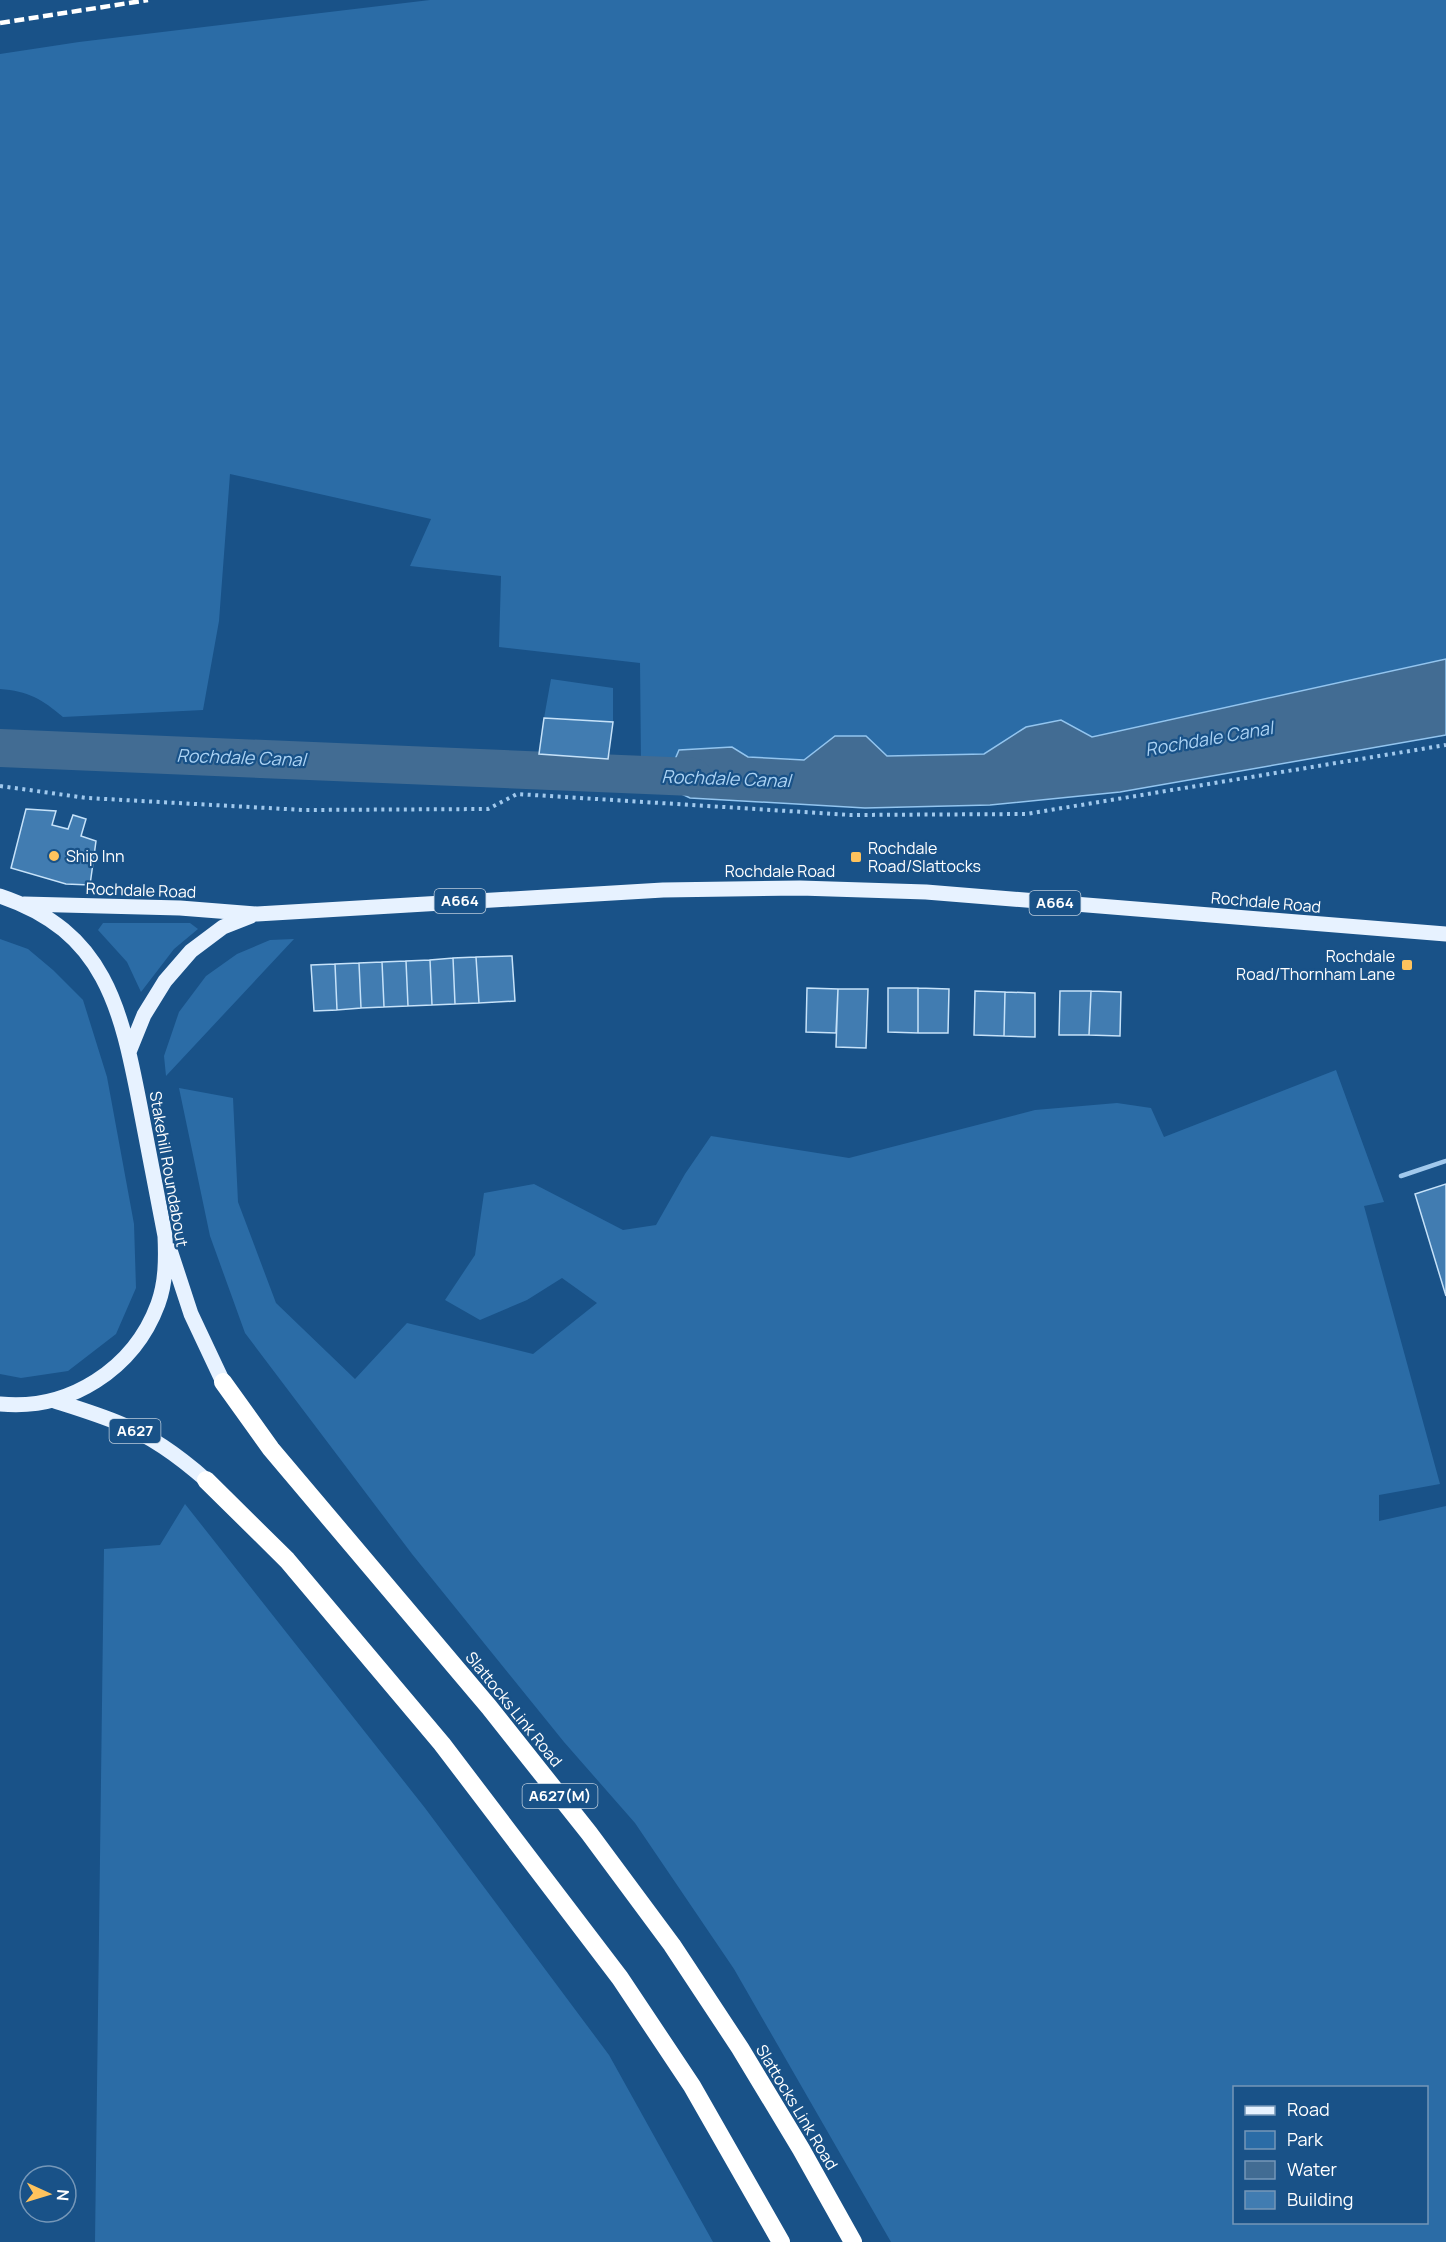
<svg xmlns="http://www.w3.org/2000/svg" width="1446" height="2242" font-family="Manrope,sans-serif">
	<rect width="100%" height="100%" fill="#195288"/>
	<path fill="#2b6ca6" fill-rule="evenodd" d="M 430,0 L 1446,0 L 1446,659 L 1091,737 L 1061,720 L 1026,727 L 985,754 L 887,756 L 866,736 L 835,736 L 804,760 L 747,757 L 732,747 L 679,750 L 673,764 L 641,763 L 640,663 L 499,647 L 501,576 L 410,566 L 431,519 L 230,474 L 219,621 L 203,710 L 63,717 C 42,699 28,691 0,689 L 0,54 L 79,42 Z
		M 551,679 L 613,688 L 613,722 L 544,718 Z
		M 103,923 L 190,923 L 198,929 L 174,949 L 141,992 L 127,962 L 98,930 Z
		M 0,939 L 28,949 L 53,970 L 83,1000 L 107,1077 L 134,1224 L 136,1288 L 116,1334 L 68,1371 L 21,1378 L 0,1374 Z
		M 294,939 L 166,1076 L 164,1056 L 179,1012 L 206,976 L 237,954 L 270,940 Z
		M 1336,1070 L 1384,1202 L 1364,1206 L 1440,1484 L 1379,1495 L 1379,1521 L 1446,1506 L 1446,2242 L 891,2242 L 734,1969 L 635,1823 L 564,1742 L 412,1554 L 245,1333 L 210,1236 L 179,1088 L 233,1098 L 238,1202 L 276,1303 L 355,1379 L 407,1323 L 533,1354 L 597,1303 L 562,1278 L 527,1300 L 480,1320 L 445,1300 L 475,1255 L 484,1193 L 534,1184 L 623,1230 L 656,1225 L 685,1174 L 711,1136 L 849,1158 L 1035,1110 L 1117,1103 L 1151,1108 L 1164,1137 ZM 1234,2088 L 1426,2088 L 1426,2222 L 1234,2222 Z
		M 185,1504 L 425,1808 L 609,2055 L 713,2242 L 95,2242 L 104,1549 L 160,1545 Z"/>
	<path fill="#426c93" stroke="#93c5ef" stroke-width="1.5" d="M 1446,659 L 1446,735 L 1120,792 L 990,805 L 865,808 L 690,798 L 665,786 L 640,786 L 641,763 L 673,764 L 679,750 L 732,747 L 748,757 L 804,760 L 835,736 L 866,736 L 887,756 L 984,754 L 1026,727 L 1061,720 L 1092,737 Z"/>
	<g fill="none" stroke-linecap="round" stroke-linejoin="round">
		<path stroke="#426c93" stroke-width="38" d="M 0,748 L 693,777"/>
	</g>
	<path fill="#417cb1" stroke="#c6e2f9" stroke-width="1.5" d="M 544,718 L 613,722 L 608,759 L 539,754 Z
		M 26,809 L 56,811 L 52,825 L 68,829 L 73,815 L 86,819 L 81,836 L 96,841 L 90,885 L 66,884 L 11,868 Z
		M 512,956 L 515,1001 L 479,1003 L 476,957 Z
		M 476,957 L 479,1003 L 455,1004 L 453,958 Z
		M 453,958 L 455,1004 L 432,1005 L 430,960 Z
		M 430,960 L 432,1005 L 408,1006 L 406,961 Z
		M 406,961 L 408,1006 L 384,1007 L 382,962 Z
		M 382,962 L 384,1007 L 361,1008 L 359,963 Z
		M 359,963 L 361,1008 L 337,1010 L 335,964 Z
		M 335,964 L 337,1010 L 314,1011 L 311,965 Z
		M 807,988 L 838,989 L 836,1033 L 806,1032 Z
		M 888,988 L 918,988 L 918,1033 L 888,1032 Z
		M 918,988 L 949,989 L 948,1033 L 918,1033 Z
		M 838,989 L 868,989 L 866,1048 L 836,1047 Z
		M 975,991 L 1005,992 L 1004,1036 L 974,1035 Z
		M 1060,991 L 1091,991 L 1089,1035 L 1059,1035 Z
		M 1091,991 L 1121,992 L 1120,1036 L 1089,1035 Z
		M 1005,992 L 1035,993 L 1035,1037 L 1004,1036 Z
		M 1446,1184 L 1446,1296 L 1415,1194 Z"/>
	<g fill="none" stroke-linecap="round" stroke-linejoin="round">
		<path stroke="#a1c9ed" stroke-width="4" stroke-dasharray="3 4.5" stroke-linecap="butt" d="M 0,786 L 87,798 L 303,810 L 488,809 L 517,794 L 851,815 L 1026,814 L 1446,745"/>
		<path stroke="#a1c9ed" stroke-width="4.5" d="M 1401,1176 L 1446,1161"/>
		<path stroke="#e7f2ff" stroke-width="15" d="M 0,896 C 105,931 121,1008 140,1106 C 148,1149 157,1193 165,1236 C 166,1259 166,1282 158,1304 C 134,1369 69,1411 0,1404
			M 24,904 L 180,908 L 257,914 L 663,890 L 800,888 L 926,892 L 1446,934
			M 129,1052 L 144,1015 L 165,981 L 191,951 L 223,927 L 251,916
			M 170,1250 L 191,1314 L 223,1382
			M 55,1401 C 77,1408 100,1415 121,1424 C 153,1437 180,1457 206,1480"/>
		<path stroke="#fff" stroke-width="18" d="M 223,1382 L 271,1449 L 489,1707 L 589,1833 L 672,1945 L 740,2048 L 801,2149 L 853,2242
			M 206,1480 L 287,1560 L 442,1744 L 620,1978 L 692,2086 L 781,2242"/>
		<path stroke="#fff" stroke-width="4.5" stroke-dasharray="10 4.5" stroke-linecap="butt" d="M 0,23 L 148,0"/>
	</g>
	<g fill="#ffc35d" stroke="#195288" stroke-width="2">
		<circle cx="54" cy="856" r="6"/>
		<rect x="850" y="851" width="12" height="12" rx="3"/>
		<rect x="1401" y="959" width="12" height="12" rx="3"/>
	</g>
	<g text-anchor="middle" stroke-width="4.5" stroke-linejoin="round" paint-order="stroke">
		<g fill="#195288" stroke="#bacbdb" stroke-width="1.5">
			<rect x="434.5" y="889" width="51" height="24" rx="4.5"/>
			<rect x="1029.5" y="891" width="51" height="24" rx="4.5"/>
			<rect x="109.5" y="1419" width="51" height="24" rx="4.5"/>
			<rect x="522.5" y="1784" width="75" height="24" rx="4.5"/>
		</g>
		<g font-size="15" font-weight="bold" fill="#fff">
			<text x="460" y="906">A664</text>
			<text x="1055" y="908">A664</text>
			<text x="135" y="1436">A627</text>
			<text x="560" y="1801">A627(M)</text>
		</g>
		<g font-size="16" fill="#fff" stroke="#195288" text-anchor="start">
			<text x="868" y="854">Rochdale<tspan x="868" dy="18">Road/Slattocks</tspan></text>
			<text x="66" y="862">Ship Inn</text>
			<text x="1395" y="962" text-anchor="end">Rochdale<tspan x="1395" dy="18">Road/Thornham Lane</tspan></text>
		</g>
		<g font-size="16" fill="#fff" stroke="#195288">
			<text x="780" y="877">Rochdale Road</text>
			<text transform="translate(141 890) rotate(2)" y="6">Rochdale Road</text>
			<text transform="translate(1266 902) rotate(5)" y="6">Rochdale Road</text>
			<text transform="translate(169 1169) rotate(80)" y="6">Stakehill Roundabout</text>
			<text transform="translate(514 1709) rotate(51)" y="6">Slattocks Link Road</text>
			<text transform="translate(797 2107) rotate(59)" y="6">Slattocks Link Road</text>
		</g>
		<g font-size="18" font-style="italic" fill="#acd3f4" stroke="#195288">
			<text transform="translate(1209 739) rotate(-10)" y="6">Rochdale Canal</text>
			<text transform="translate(241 758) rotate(2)" y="6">Rochdale Canal</text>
			<text transform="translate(726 779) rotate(2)" y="6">Rochdale Canal</text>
		</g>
	</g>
	<rect x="1233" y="2086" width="195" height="138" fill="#195288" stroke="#7597b8" stroke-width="1.5"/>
	<rect x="1245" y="2106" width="30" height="9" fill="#e7f2ff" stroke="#7597b8" stroke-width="1.5"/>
	<text x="1287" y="2116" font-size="18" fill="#ffffff">Road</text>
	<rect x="1245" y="2131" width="30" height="18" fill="#2b6ca6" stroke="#7597b8" stroke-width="1.5"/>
	<text x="1287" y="2146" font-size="18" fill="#ffffff">Park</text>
	<rect x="1245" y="2161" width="30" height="18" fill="#426c93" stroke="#7597b8" stroke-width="1.5"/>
	<text x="1287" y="2176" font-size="18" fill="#ffffff">Water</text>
	<rect x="1245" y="2191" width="30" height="18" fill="#417cb1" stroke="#7597b8" stroke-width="1.5"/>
	<text x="1287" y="2206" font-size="18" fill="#ffffff">Building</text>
	<g transform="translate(48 2194) rotate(94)"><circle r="28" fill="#195288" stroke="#7597b8" stroke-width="1.5"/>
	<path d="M0-4.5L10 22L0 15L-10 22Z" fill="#ffc35d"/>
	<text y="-9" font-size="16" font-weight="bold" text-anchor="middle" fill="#ffffff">N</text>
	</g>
</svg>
